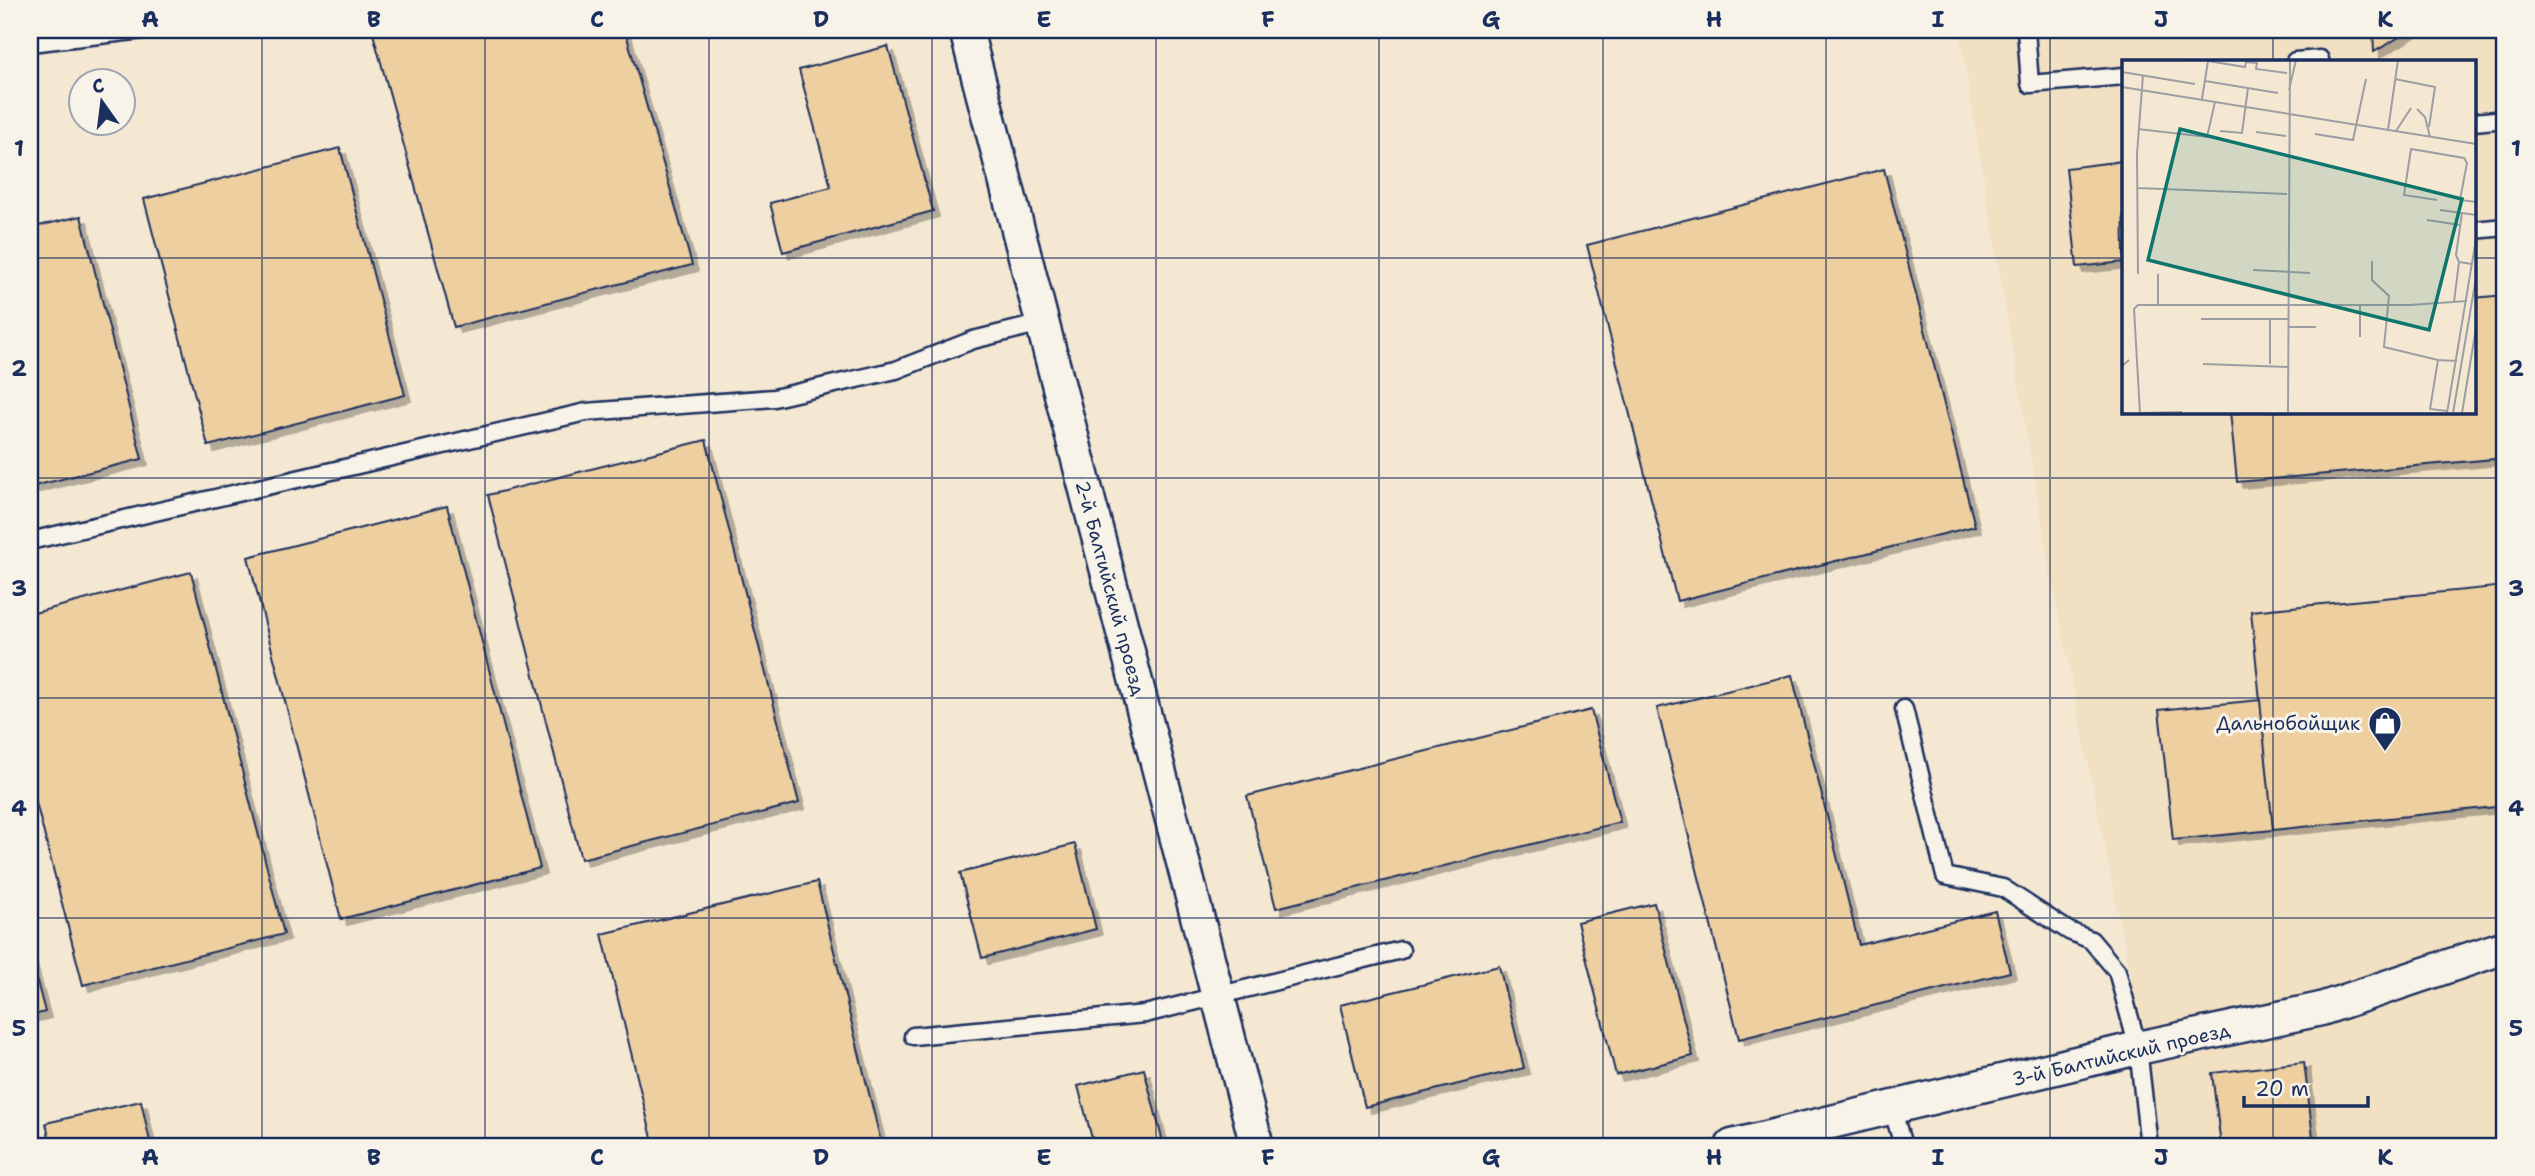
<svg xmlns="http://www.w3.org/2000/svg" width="2535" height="1176" font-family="'Shantell Sans',sans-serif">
	<defs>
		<filter id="shadow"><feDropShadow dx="6" dy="6" stdDeviation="0" flood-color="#0004"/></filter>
	</defs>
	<rect width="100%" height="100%" fill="#f4e8d2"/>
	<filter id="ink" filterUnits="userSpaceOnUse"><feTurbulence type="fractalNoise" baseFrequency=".0143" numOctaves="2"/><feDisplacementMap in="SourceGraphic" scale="14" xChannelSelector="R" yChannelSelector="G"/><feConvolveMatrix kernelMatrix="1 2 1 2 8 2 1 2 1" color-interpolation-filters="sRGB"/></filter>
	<g filter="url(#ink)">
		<path fill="#f2e0c3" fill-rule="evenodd" d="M 1959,30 L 2505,30 L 2505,1146 L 2158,1146 L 2147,1056 L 2051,577 ZM 2124,61 L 2474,61 L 2474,411 L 2124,411 Z"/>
		<path fill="#eecfa0" stroke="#1b2f5e" stroke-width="2" filter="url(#shadow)" d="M 372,30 L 625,30 L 692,265 L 454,327 Z
			M 2373,30 L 2411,30 L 2374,52 Z
			M 888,46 L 933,211 L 783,252 L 770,203 L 831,187 L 799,70 Z
			M 340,148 L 405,395 L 208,446 L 144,199 Z
			M 2123,161 L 2124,262 L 2077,267 L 2066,168 Z
			M 1884,169 L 1975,526 L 1677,601 L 1587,245 Z
			M 81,216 L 142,459 L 30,487 L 30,228 Z
			M 2505,295 L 2505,458 L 2237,482 L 2230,411 L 2474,411 L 2474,298 Z
			M 706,440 L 799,803 L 581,859 L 488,495 Z
			M 447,506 L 540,868 L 341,919 L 248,557 Z
			M 191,572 L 284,934 L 83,985 L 30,779 L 30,614 Z
			M 2505,586 L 2505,806 L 2273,830 L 2251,611 Z
			M 1792,675 L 1859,945 L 1995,911 L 2010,972 L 1739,1039 L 1657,708 Z
			M 2260,700 L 2273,830 L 2173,840 L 2159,710 Z
			M 1591,710 L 1620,822 L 1276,908 L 1247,796 Z
			M 1075,844 L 1096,929 L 982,958 L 960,873 Z
			M 817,882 L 882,1146 L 654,1146 L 602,934 Z
			M 1654,903 L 1693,1056 L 1616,1075 L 1577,922 Z
			M 30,955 L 45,1012 L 30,1016 Z
			M 1499,966 L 1524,1068 L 1365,1107 L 1340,1005 Z
			M 2304,1062 L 2314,1146 L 2221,1146 L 2212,1073 Z
			M 1144,1069 L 1164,1146 L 1094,1146 L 1078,1086 Z
			M 141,1101 L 151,1146 L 51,1146 L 46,1123 Z"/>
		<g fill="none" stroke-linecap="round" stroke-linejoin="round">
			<defs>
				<path id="service" d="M 2026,30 L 2030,84 L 2124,76
					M 30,43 L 143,30
					M 2295,61 L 2320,59
					M 2474,122 L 2505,119
					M 2474,230 L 2505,227
					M 30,541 L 586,412 L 774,398 L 896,370 L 973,340 L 1042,323
					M 1904,709 L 1945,876 L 2003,888 L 2069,931 L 2091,940 L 2117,971 L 2138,1048 L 2149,1146
					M 913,1036 L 1145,1014 L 1401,950
					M 1892,1107 L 1903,1146"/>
				<path id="minor" d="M 966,30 L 1257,1146
					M 1732,1146 L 2138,1048 L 2321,1009 L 2505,947"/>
			</defs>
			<use href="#service" stroke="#1b2f5e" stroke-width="21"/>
			<use href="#minor" stroke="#1b2f5e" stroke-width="37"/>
			<use href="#service" stroke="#f7f3e8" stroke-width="16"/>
			<use href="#minor" stroke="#f7f3e8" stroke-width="32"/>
		</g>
	</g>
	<path fill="none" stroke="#1b2f5e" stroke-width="2" stroke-opacity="0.55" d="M 262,30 L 262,1146M 485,30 L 485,1146M 709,30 L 709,1146M 932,30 L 932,1146M 1156,30 L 1156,1146M 1379,30 L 1379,1146M 1603,30 L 1603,1146M 1826,30 L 1826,1146M 2050,30 L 2050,1146M 2273,30 L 2273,61M 30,258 L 2124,258M 2474,258 L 2505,258M 2273,411 L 2273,1146M 30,478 L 2505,478M 30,698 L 2505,698M 30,918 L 2505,918"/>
	<defs>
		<symbol id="shop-pin" viewBox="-11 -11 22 30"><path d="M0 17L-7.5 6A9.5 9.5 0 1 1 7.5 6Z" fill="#1b2f5e" stroke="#f7f3e8"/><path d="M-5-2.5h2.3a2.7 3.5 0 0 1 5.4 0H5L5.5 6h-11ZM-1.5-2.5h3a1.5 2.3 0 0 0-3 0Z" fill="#fff"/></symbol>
	</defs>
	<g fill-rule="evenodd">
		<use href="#shop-pin" x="2366" y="704" width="38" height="52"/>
	</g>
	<g text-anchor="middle" stroke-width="6" stroke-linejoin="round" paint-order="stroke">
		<g font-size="19" fill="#1b2f5e" stroke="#f7f3e8">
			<text transform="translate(1111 588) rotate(75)" y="7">2-й Балтийский проезд</text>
			<text transform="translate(2121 1054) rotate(-13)" y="7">3-й Балтийский проезд</text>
		</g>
		<g font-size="19" fill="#1b2f5e" stroke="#f7f3e8" text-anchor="end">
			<text x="2360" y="730">Дальнобойщик</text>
		</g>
	</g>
	<g transform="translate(2122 60)">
		<rect width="354" height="354" fill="#f4e8d2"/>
		<path fill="none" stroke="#9d9ea4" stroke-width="2" d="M 0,12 L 73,24M 273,19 L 313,27 L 307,67M 83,21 L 156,33M 0,27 L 354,84M 167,30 L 174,0M 80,39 L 86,1 L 123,7 L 124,2 L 135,3 L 134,9 L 165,13M 295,49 L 303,57 L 308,77M 16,69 L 85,77 L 93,42M 266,70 L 276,0M 98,71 L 120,73 L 126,28M 274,71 L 289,48M 134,72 L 164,76M 193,74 L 231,80 L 244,19M 15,128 L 165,134M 315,140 L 282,135 L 289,89 L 342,98 L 345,103 L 338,140 L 354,142M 318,150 L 354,155M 305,160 L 338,165M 250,201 L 250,220 L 267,236 L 262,287 L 316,300M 337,202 L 334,195 L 340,153M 131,210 L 188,213M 16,214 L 15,94 L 21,15M 36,214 L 36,245M 332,242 L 337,202 L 350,204M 238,244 L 238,277M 79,259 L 166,259M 148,260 L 148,304M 166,267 L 194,267M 81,304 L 166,307M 0,348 L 0,306 L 7,300M 325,351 L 308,349 L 316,300 L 335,301M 18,353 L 12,249 L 16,245 L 288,245 L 345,241M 18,353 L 60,352M 166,353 L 168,0M 325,353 L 354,179M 331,353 L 354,218M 340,353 L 354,268"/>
		<path fill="#0f766e" fill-opacity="0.15" stroke="#0f766e" stroke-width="3.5" d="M 58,69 L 340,139 L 307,270 L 26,200 Z"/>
		<rect width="354" height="354" fill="none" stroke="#1b2f5e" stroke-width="3.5"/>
	</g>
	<rect width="2535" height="1176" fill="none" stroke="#f7f3e8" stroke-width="77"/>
	<g transform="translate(102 102) rotate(346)"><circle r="33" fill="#f7f3e8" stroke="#9fa5b1" stroke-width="2"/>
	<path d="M0-5L12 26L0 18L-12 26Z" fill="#1b2f5e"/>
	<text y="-10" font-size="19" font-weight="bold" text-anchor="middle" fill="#1b2f5e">С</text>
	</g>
	<path d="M2244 1096v10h124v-10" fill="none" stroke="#1b2f5e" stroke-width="3.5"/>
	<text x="2255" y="1096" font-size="21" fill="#1b2f5e" stroke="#f7f3e8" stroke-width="5" paint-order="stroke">20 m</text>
	<rect x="38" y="38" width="2458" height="1100" fill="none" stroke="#1b2f5e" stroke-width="2.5"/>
	<g font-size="23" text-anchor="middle" font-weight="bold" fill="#1b2f5e">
		<text x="150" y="27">A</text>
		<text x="374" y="27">B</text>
		<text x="597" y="27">C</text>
		<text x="821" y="27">D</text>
		<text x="1044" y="27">E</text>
		<text x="1268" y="27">F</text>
		<text x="1491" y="27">G</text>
		<text x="1714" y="27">H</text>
		<text x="1938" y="27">I</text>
		<text x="2161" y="27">J</text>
		<text x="2385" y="27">K</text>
		<text x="19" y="156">1</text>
		<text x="2516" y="156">1</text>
		<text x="19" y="376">2</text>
		<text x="2516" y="376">2</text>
		<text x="19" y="596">3</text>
		<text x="2516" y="596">3</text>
		<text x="19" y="816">4</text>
		<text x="2516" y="816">4</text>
		<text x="19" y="1036">5</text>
		<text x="2516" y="1036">5</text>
		<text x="150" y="1165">A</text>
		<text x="374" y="1165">B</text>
		<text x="597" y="1165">C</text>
		<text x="821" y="1165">D</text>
		<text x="1044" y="1165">E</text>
		<text x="1268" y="1165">F</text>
		<text x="1491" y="1165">G</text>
		<text x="1714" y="1165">H</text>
		<text x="1938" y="1165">I</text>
		<text x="2161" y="1165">J</text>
		<text x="2385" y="1165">K</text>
	</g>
</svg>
